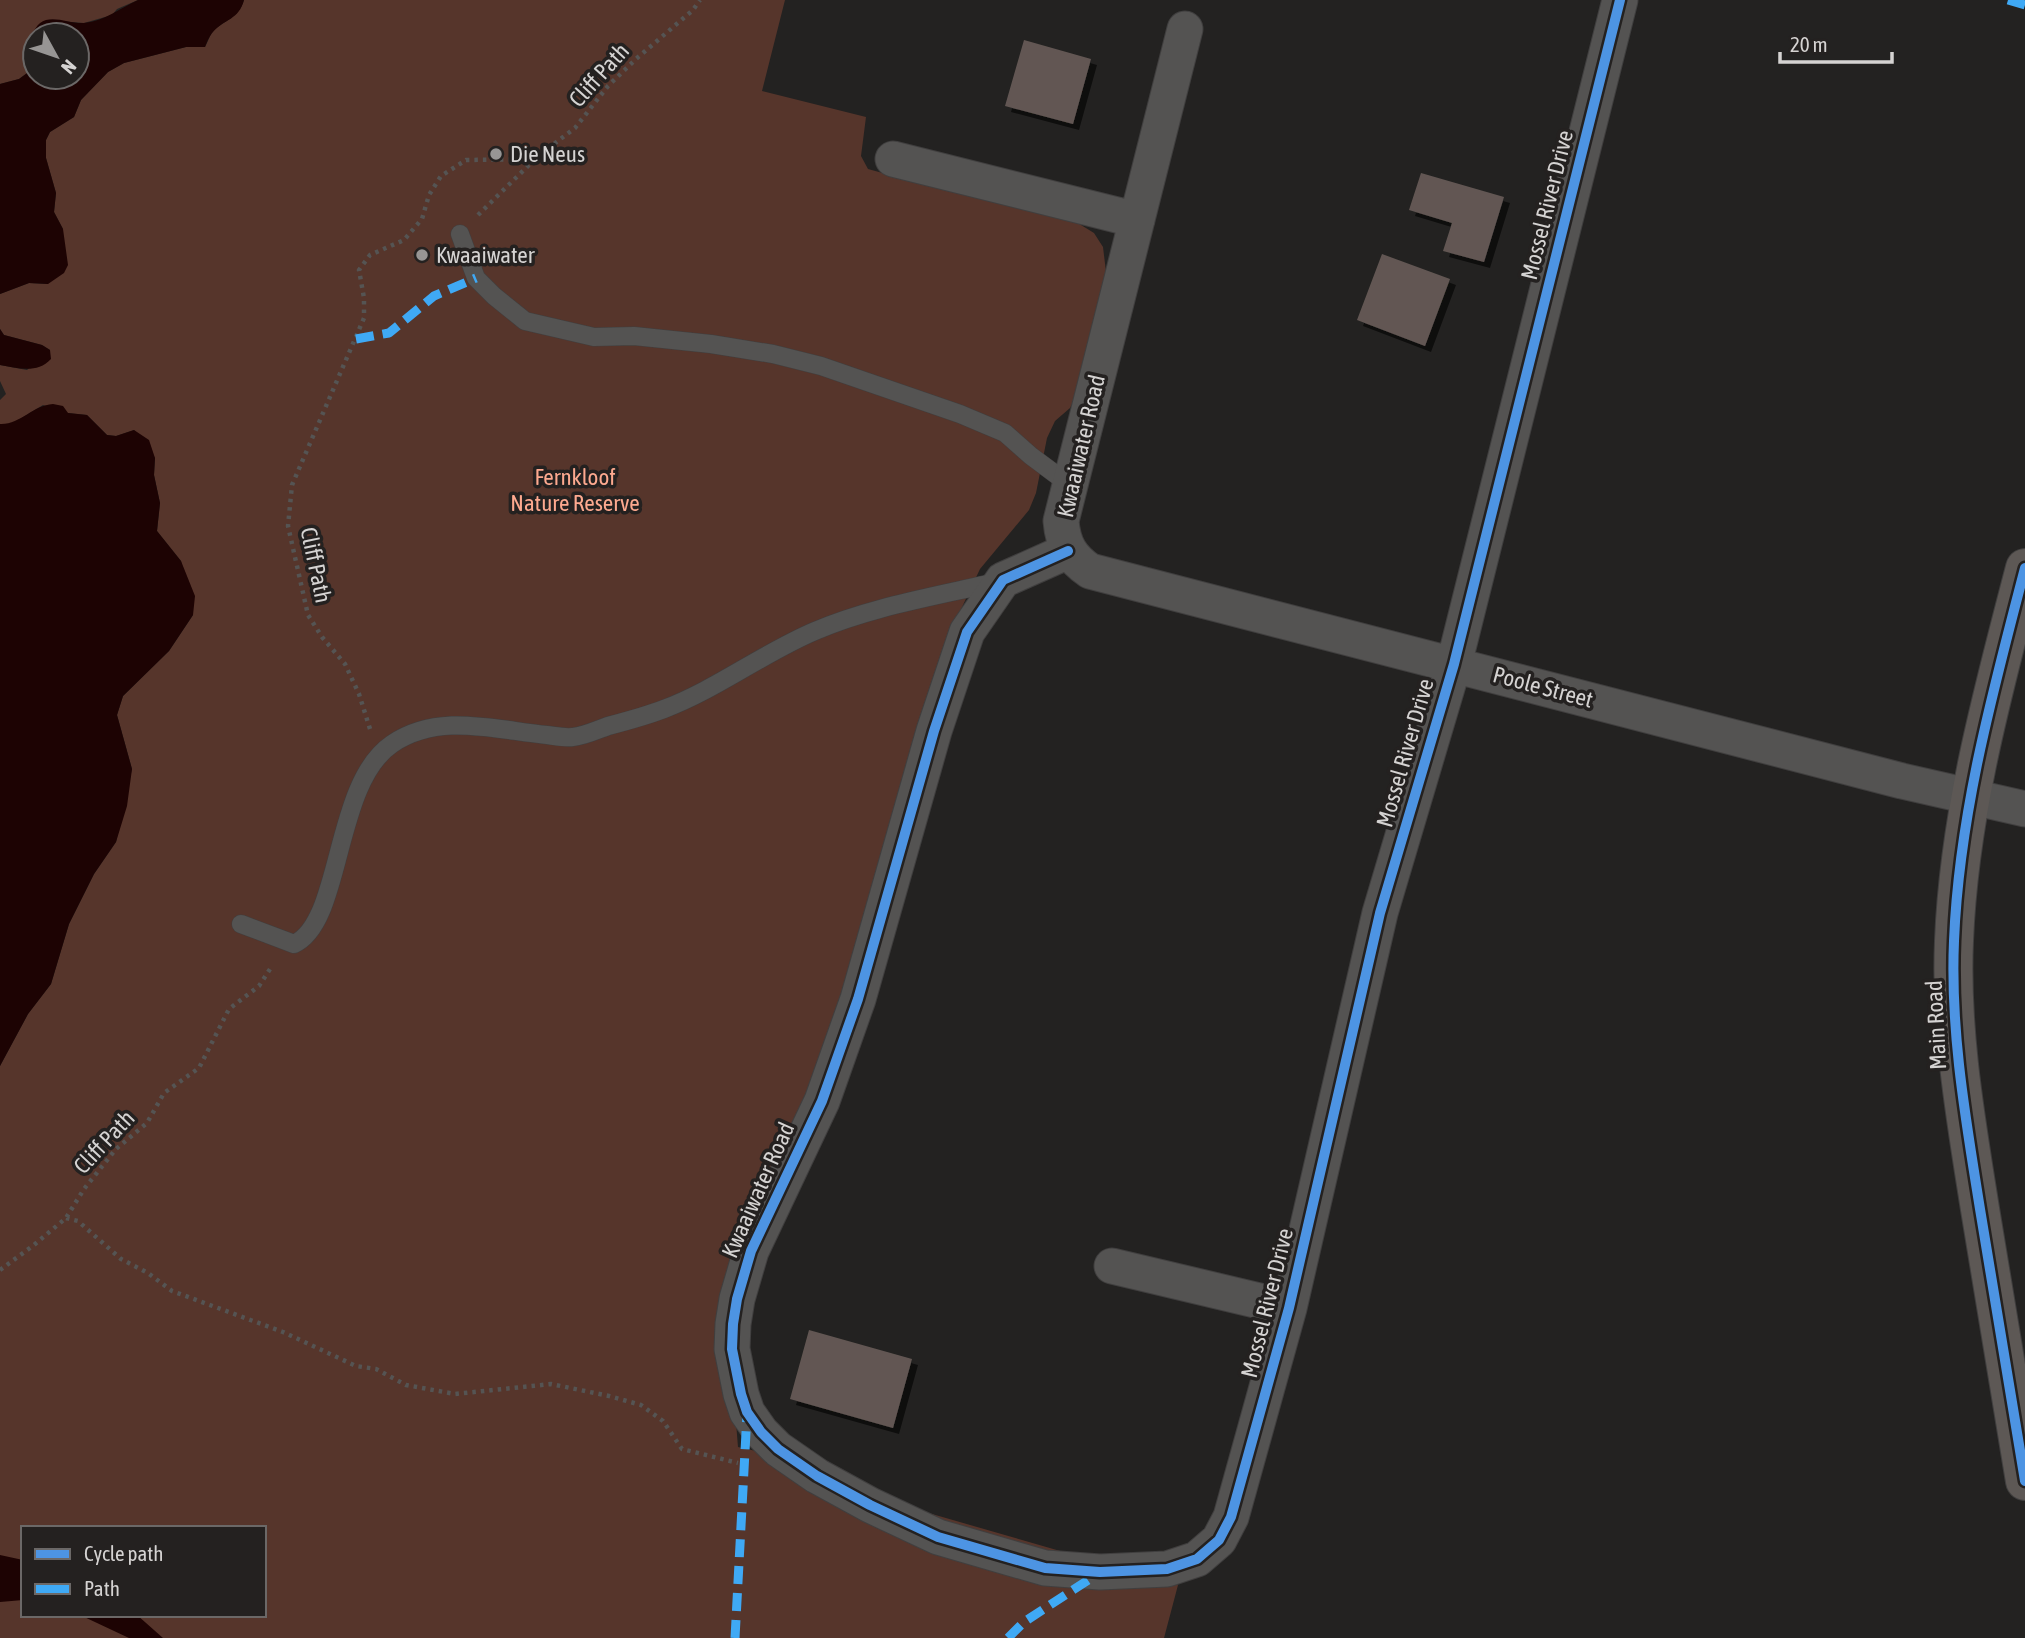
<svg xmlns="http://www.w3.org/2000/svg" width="2025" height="1638" font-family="'Asap Condensed',sans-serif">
	<defs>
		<filter id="shadow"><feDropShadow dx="6" dy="6" stdDeviation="0" flood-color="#0009"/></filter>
	</defs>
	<rect width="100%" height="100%" fill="#232221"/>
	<path fill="#56352b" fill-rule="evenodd" d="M 0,0 L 138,0 L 117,9 L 112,15 L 84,23 L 47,20 L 29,40 L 35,57 L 34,68 L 19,79 L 0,84 Z
		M 244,0 L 785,0 L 762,91 L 866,117 L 861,156 L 868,169 L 948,191 L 965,190 L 1055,209 L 1094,233 L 1103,247 L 1107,280 L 1079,391 L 1070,408 L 1055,421 L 1047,438 L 1036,493 L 1029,510 L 980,569 L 955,622 L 862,961 L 719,1318 L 719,1374 L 735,1410 L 738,1447 L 756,1451 L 790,1473 L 1178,1585 L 1164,1638 L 0,1638 L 0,1066 L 28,1014 L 51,984 L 69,924 L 94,874 L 116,842 L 132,769 L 117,715 L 123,696 L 169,651 L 193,615 L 181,561 L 157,531 L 160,503 L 154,475 L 155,458 L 134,430 L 116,436 L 107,435 L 87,415 L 68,413 L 43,405 L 10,425 L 0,424 L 0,400 L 6,394 L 0,381 L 0,365 L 27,370 L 50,350 L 42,345 L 4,335 L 0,329 L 0,294 L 29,283 L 48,284 L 63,229 L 54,212 L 56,193 L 46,158 L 46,140 L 50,132 L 74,117 L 81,100 L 108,72 L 124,63 L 186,47 L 205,47 C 208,42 210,34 214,30 C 226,20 239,17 244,0 ZM 23,1528 L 264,1528 L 264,1615 L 23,1615 Z"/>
	<path fill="#1d0303" d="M 138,0 L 244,0 C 239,20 224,19 213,32 C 210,35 207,42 205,47 L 186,47 L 124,63 L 108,72 L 81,100 L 74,117 L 50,132 L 46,140 L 46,158 L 56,193 L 54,212 L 63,229 L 68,265 L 64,273 L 48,284 L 29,283 L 0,294 L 0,84 L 19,79 L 34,68 L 35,62 L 35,77 L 77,77 L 77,35 L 35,35 L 35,57 L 29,40 C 33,33 37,22 46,20 C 58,17 72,24 84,23 C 105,21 120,8 138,0 Z
		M 0,329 L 4,335 L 42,345 L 50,350 L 51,359 C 37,374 18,368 0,365 Z
		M 53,404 L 63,406 L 68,413 L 87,415 L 107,435 L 116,436 L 134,430 L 149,440 L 155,458 L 154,475 L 160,503 L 157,531 L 181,561 L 195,596 L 193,615 L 169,651 L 123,696 L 117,715 L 132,769 L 127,806 L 116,842 L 94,874 L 69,924 L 51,984 L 28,1014 L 0,1066 L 0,424 C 20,425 33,405 53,404 Z
		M 0,1555 L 23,1560 L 23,1600 L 0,1602 Z
		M 80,1615 L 137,1615 L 163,1638 L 129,1638 Z"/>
	<path fill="#625753" filter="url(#shadow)" d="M 1024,40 L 1091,59 L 1073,124 L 1005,106 Z
		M 1421,173 L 1504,197 L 1484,262 L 1443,251 L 1452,223 L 1409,210 Z
		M 1382,254 L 1450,279 L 1425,346 L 1357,320 Z
		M 809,1330 L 912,1359 L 893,1428 L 790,1399 Z"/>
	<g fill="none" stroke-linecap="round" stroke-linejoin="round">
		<defs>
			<path id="service" d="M 460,234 L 476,278 L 494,296 L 525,321 L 594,337 L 634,336 L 711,344 L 773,354 L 821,366 L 960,414 L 1005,433 L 1031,456 L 1070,485
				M 241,924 L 294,944 C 343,922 333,784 392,744 C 439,712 495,730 547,735 C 555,736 565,738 573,737 C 584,736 597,730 608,726 C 627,721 646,716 664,709 C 717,689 763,653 815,631 C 873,606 939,596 1000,581"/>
			<path id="minor" d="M 1185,29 L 1061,521 C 1063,545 1071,558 1090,571 L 1902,781 L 2025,809
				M 893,159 L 1137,220
				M 1068,551 L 1003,580 L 967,632 L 934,731 L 858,999 L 822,1101 L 751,1251 L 737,1299 L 733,1324 L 732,1349 L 741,1394 L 747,1412 L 761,1432 L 778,1449 L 817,1476 L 870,1505 L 938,1537 L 1045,1568 L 1100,1572 L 1167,1569 L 1197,1559 L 1219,1540 L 1231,1517 L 1289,1308 L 1380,913 L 1454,664 L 1620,0
				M 1112,1266 L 1289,1308"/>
			<path id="primary" d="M 2025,568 C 1993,691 1959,814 1954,941 C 1950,1031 1966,1121 1980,1209 C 1995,1300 2010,1391 2025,1481"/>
		</defs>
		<use href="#service" stroke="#403f3f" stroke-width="19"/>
		<use href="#minor" stroke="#403f3f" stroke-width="37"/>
		<use href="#primary" stroke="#403f3f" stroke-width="40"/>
		<path stroke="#555453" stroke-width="4.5" stroke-dasharray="3.5 5" stroke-linecap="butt" d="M 478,215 L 534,160
			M 370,729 L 359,694 L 345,664 L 322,637 L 308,615 L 288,526 L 292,485 L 364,318 L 364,298 L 359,270 L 370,255 L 404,240 L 422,219 L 429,195 L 441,176 L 466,160 L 534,159 L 575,128 L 608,86 L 636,59 L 693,10 L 700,0
			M 66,1218 L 78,1221 L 121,1259 L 148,1273 L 172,1291 L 283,1332 L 356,1366 L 376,1369 L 406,1385 L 455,1394 L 551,1384 L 609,1396 L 641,1405 L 663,1421 L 682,1449 L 738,1463
			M 0,1270 L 34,1245 L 66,1218 L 84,1189 L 116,1149 L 147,1123 L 164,1093 L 199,1068 L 229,1009 L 259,986 L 272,966"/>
		<use href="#service" stroke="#545352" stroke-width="18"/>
		<use href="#minor" stroke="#545352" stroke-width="35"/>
		<use href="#primary" stroke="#5d5855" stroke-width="38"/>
		<path stroke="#3fa9f5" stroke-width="9" stroke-dasharray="18 9" stroke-linecap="butt" d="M 2008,0 L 2025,5
			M 356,339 L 389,333 L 434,296 L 476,278
			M 735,1638 L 747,1414
			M 1008,1638 L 1024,1622 L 1099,1573"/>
		<defs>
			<path id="cycleway" d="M 1068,551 L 1003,580 L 967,632 L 934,731 L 858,999 L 822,1101 L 751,1251 L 737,1299 L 733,1324 L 732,1349 L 741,1394 L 747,1412 L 761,1432 L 778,1449 L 817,1476 L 870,1505 L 938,1537 L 1045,1568 L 1100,1572 L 1167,1569 L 1197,1559 L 1219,1540 L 1231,1517 L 1289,1308 L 1380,913 L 1454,664 L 1620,0
				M 2025,568 C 1993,691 1959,814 1954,941 C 1950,1031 1966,1121 1980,1209 C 1995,1300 2010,1391 2025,1481"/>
		</defs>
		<use href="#cycleway" stroke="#242120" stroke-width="15"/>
		<use href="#cycleway" stroke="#4d94e3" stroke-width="10"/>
	</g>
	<g fill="#979594" stroke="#242120" stroke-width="2.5">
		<circle cx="496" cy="154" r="7"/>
		<circle cx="422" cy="255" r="7"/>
	</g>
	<g text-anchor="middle" stroke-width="7" stroke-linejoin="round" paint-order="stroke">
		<g font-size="23" fill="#d5d3d2" stroke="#242120">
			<text transform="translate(599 75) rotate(-48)" y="8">Cliff Path</text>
			<text transform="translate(1547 205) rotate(-76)" y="8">Mossel River Drive</text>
			<text transform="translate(1081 446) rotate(-77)" y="8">Kwaaiwater Road</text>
			<text transform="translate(316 565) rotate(78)" y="8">Cliff Path</text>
			<text transform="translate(1543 687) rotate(15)" y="8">Poole Street</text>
			<text transform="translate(1405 753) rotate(-74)" y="8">Mossel River Drive</text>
			<text transform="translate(1936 1025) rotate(-93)" y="8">Main Road</text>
			<text transform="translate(104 1142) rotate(-47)" y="8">Cliff Path</text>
			<text transform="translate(758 1190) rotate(-66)" y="8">Kwaaiwater Road</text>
			<text transform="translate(1267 1303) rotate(-76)" y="8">Mossel River Drive</text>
		</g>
		<g font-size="23" fill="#d5d3d2" stroke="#242120" text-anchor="start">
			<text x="510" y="162">Die Neus</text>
			<text x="436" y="263">Kwaaiwater</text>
		</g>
		<g font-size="23" fill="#fda98f" stroke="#242120">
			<text x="575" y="485">Fernkloof<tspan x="575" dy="26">Nature Reserve</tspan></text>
		</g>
	</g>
	<rect x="21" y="1526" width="245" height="91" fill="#242120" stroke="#6b6867" stroke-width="2"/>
	<rect x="35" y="1549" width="35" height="10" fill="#4d94e3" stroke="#6b6867" stroke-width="2"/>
	<text x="84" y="1561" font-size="21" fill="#d5d3d2">Cycle path</text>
	<rect x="35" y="1584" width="35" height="10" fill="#3fa9f5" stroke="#6b6867" stroke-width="2"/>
	<text x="84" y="1596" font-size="21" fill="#d5d3d2">Path</text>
	<g transform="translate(56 56) rotate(130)"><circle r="33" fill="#242120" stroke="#6b6867" stroke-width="2"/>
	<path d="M0-5L12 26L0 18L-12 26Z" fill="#979594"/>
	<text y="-10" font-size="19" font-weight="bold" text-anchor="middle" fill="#d5d3d2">N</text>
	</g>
	<path d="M1780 52v10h112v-10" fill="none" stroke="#d5d3d2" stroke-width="3.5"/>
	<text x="1790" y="52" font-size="21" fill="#d5d3d2" stroke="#242120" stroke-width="5" paint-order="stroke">20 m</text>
</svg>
